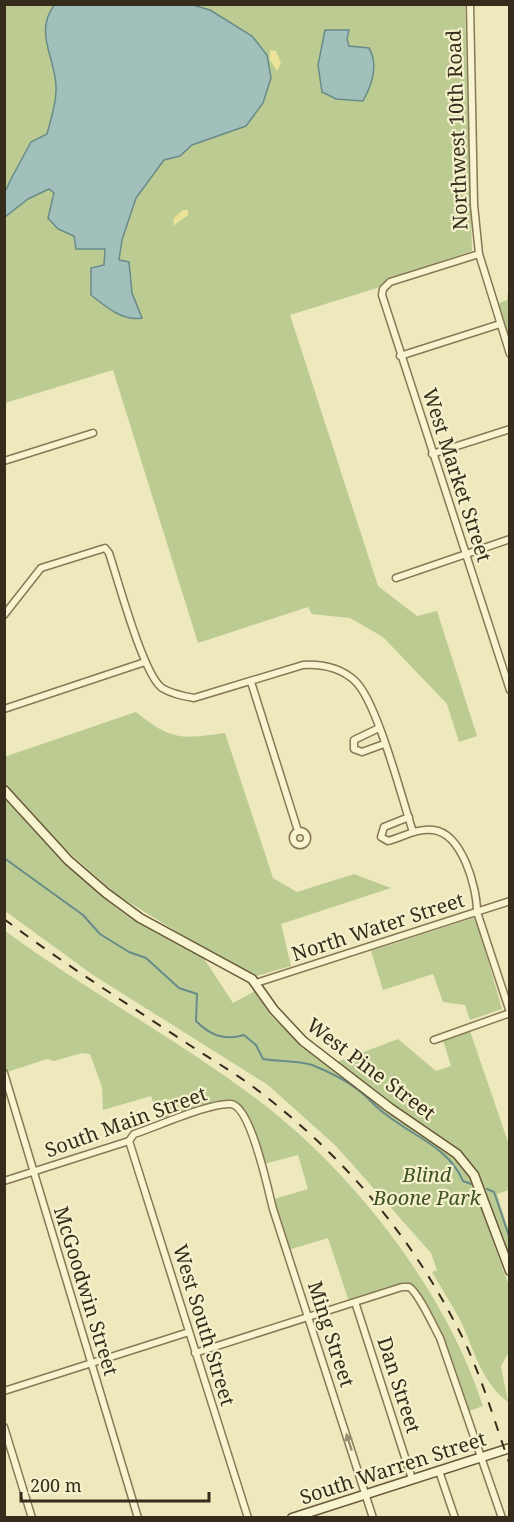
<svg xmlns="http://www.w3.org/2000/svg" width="514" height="1522" font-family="'Noto Serif',serif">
	<rect width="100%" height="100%" fill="#eee8bd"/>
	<path fill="#bbcb92" d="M 5,5 L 465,5 L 472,251 L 387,279 L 377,288 L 290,315 L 378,586 L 417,616 L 437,611 L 477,736 L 459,742 L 447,704 L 383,637 L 350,618 L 312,614 L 308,607 L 198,643 L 113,370 L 5,403 Z
		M 509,283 L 509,343 L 497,304 L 507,300 Z
		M 136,712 C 172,741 181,739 225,733 L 273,878 L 297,892 L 354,874 L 391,888 L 281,924 L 291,966 L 256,976 L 187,938 L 117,895 L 63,847 L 5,784 L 4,757 Z
		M 4,798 L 81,878 L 103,897 L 127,916 L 203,957 L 233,1003 L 255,991 L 270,1015 L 304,1048 L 453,1155 L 468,1173 L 509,1286 L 509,1352 L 501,1366 L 508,1402 C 481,1382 474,1349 460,1320 C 451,1303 441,1288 432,1272 L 437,1270 L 431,1253 L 336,1146 L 268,1085 L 93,975 L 5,911 Z
		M 473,918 L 478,925 L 502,1009 L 470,1020 L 465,1005 L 443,1002 L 433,974 L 383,990 L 371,951 Z
		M 4,930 C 85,990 174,1037 254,1097 C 352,1170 445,1289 483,1406 L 469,1411 L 441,1334 L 415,1288 L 409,1285 L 349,1302 L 328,1238 L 288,1250 L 274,1199 L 308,1189 L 298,1155 L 264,1164 C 258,1143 254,1103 226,1100 L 160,1123 L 151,1096 L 103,1110 L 102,1087 L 90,1054 L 82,1053 L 54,1061 L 47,1059 L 7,1072 L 4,1062 Z
		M 470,1031 L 509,1145 L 509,1190 L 497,1194 L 509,1232 L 509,1261 L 481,1182 L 469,1161 L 449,1142 L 399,1111 L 337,1062 L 398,1039 L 436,1071 L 451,1066 L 443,1040 Z"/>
	<path fill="#ebe399" d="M 270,50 L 276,51 L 281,63 L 277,71 L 270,60 Z
		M 183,210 L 188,210 L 188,215 L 173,226 L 174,218 Z"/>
	<path fill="#a1bfbb" stroke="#698c8a" stroke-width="1.5" d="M 55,4 L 193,5 L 210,10 L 252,36 L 267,55 L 271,78 L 263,103 L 246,126 L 192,145 L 180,156 L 164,160 L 136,198 L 122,240 L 119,260 L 129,262 L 132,293 L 142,318 C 123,322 105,306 91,295 L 91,268 L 104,265 L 105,249 L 76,249 L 74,236 L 58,229 L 48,218 L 54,193 L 49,189 L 28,199 L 5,217 L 5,192 L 11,179 L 31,142 L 47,134 C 51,119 57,102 56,87 C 56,59 33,32 55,4 Z
		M 325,30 L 349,30 L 347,39 L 349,46 L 369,48 C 379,65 372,85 363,101 L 336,99 L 322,92 L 318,65 Z"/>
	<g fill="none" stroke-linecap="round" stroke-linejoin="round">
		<path stroke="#698c8a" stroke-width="2" d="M 4,858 L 83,915 L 100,934 L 129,952 L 146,958 L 179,988 L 197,994 L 196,1021 C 210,1035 223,1041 244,1035 L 256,1045 L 263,1059 C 279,1062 296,1060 312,1065 C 327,1071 344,1079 357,1089 C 368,1097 376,1108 388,1116 C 415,1137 449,1148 463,1181 L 471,1184
			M 487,1189 L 494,1192 L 510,1239"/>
		<defs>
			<path id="street" d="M 470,4 L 474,205 L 479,254 L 510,354
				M 479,254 L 390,282 L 383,289 L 382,295 L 510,690
				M 400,356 L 500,324
				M 432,454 L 510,429
				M 4,461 L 93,433
				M 396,578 L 510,539
				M 4,615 L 41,568 L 105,548 L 109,553 C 118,580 143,674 162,688 C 172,694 183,696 194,698 L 303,665 C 321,664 341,668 355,681 C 377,701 402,799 413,832
				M 251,682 L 298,831
				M 4,709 L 145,662
				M 379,728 L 354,740 L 354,749 L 362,752 L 384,744
				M 409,817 L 384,827 L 381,837 L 388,841 C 403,837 417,828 433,830 C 462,833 477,887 477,912 L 510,1012
				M293 838a7 7 0 1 1 14 0a7 7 0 1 1-14 0Z
				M 256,983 L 510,901
				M 434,1040 L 510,1013
				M 4,1073 L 138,1518
				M 129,1141 L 248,1518
				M 4,1181 L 129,1141 L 134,1134 C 156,1127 211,1102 231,1104 C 251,1106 268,1190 273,1209 L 373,1518
				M 355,1302 L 412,1479
				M 195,1353 L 402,1287 L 409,1287 C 418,1292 434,1327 440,1338 L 502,1518
				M 4,1391 L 189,1332
				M 4,1427 L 32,1518
				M 439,1471 L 455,1518"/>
			<path id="secondary" d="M 4,790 L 68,860 L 106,893 L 140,918 L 252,979 L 274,1010 L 303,1041 L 390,1108 L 457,1154 L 474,1175 L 510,1271
				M 292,1518 L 510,1448"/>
		</defs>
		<use href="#street" stroke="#867856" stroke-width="9"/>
		<use href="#secondary" stroke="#67583a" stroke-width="11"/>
		<use href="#street" stroke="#f9f4d0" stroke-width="6"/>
		<use href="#secondary" stroke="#f9f4d0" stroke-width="8"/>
		<path stroke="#352c1b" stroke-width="2" stroke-dasharray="10 10" stroke-linecap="butt" d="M 4,919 C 64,964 126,1003 188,1044 C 212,1060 237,1074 260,1092 C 342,1155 409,1233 456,1325 C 480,1369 493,1418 510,1465"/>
	</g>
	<defs><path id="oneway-solid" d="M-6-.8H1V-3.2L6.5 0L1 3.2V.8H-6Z" transform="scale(1.5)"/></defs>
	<use fill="#979076" href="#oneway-solid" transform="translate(349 1442) rotate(-108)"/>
	<g text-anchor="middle" stroke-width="4.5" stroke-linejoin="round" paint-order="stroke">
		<g font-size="20" fill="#352c1b" stroke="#f5f1cd">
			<text transform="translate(457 130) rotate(-92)" y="7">Northwest 10th Road</text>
			<text transform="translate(457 475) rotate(72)" y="7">West Market Street</text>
			<text transform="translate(378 927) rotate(-18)" y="7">North Water Street</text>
			<text transform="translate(371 1069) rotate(37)" y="7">West Pine Street</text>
			<text transform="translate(126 1122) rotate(-20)" y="7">South Main Street</text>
			<text transform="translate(86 1291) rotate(73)" y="7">McGoodwin Street</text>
			<text transform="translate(204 1325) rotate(73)" y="7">West South Street</text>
			<text transform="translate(331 1334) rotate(72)" y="7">Ming Street</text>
			<text transform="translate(399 1385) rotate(72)" y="7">Dan Street</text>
			<text transform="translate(393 1468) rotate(-18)" y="7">South Warren Street</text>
		</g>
		<g font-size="20" font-style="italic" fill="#3d5122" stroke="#f5f1cd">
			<text x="427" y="1182">Blind<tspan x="427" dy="23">Boone Park</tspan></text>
		</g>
	</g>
	<rect width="514" height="1522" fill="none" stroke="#352c1b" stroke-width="12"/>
	<path d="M21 1492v9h188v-9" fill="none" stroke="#352c1b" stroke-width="3"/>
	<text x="30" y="1492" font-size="18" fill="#352c1b" stroke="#f5f1cd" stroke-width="4.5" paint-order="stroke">200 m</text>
</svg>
